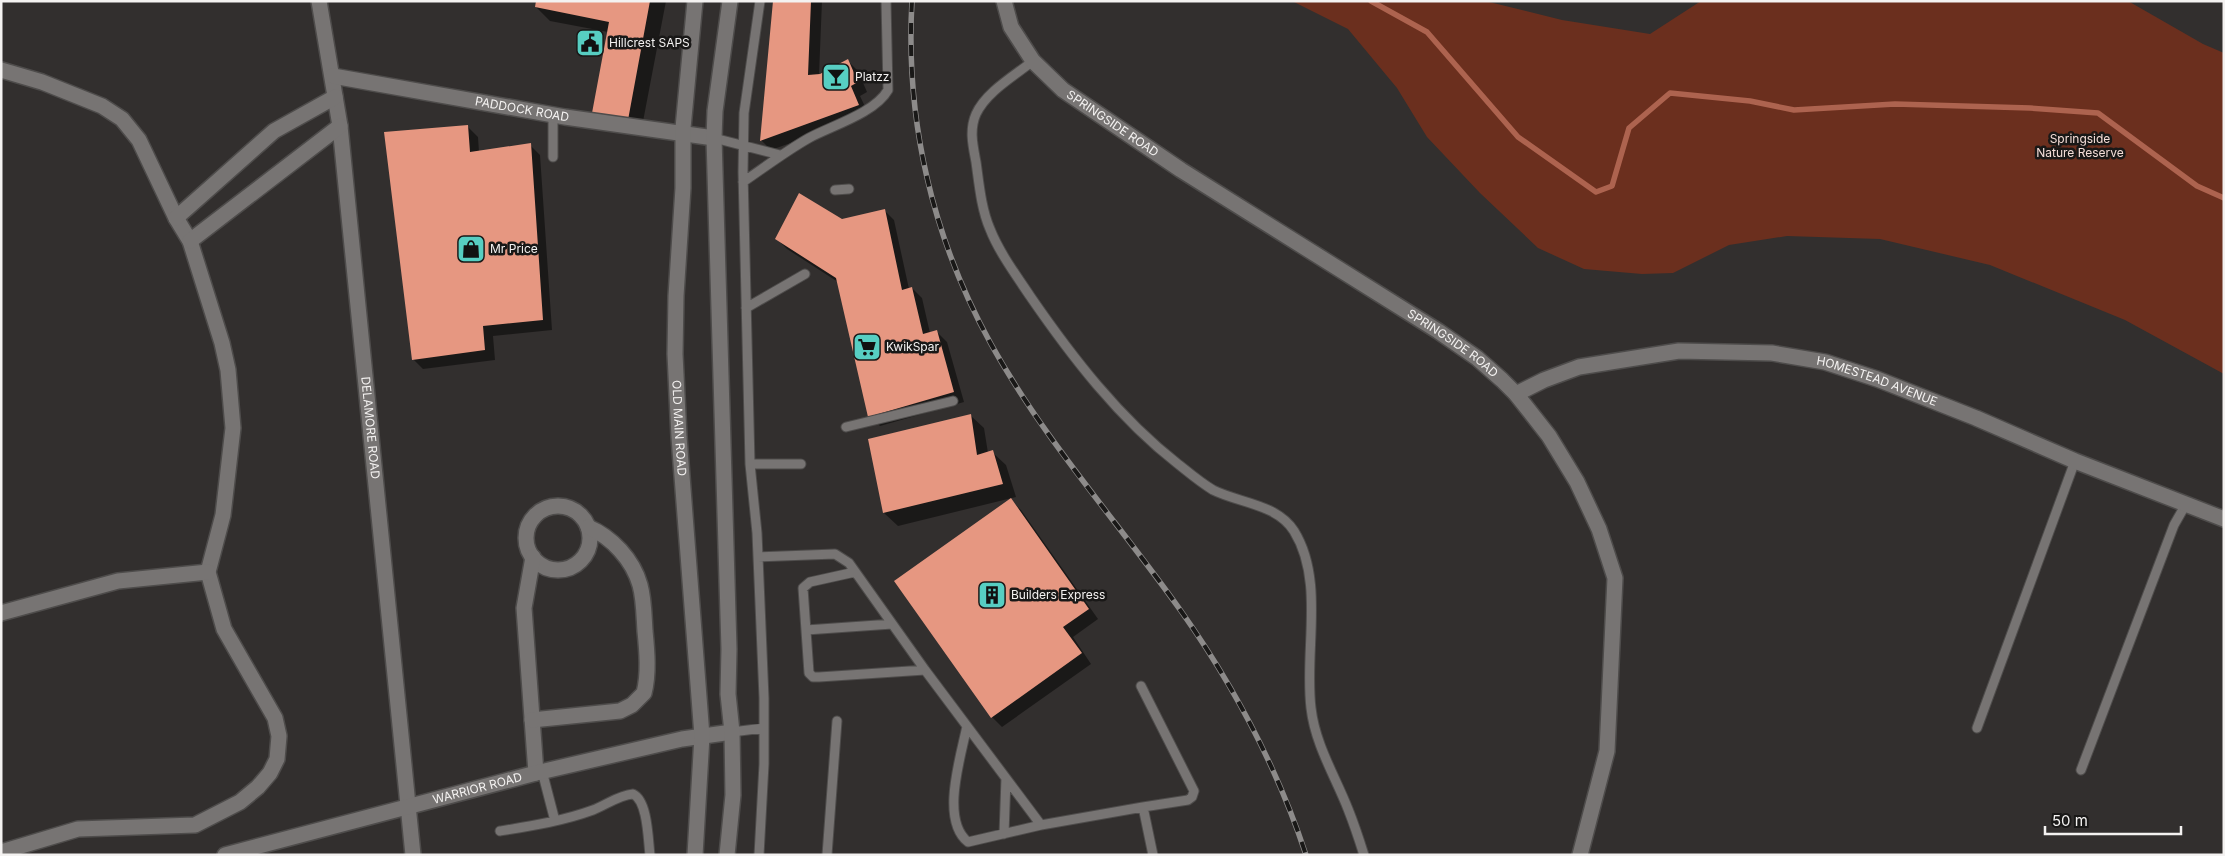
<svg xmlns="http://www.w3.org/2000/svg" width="2225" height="856" font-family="Inter,sans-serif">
	<rect width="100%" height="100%" fill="#322f2e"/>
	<path fill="#6b2f1e" d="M 1292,1 L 1485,1 L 1562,20 L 1650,34 L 1701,1 L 2128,1 L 2203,44 L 2224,53 L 2224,374 L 2125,320 L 1990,265 L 1880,239 L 1787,236 L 1729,245 L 1673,273 L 1642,274 L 1584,269 L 1538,248 L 1480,193 L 1427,137 L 1397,88 L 1348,29 Z"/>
	<path fill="#0007" d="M 538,1 L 666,1 L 641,132 L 607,126 L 593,112 L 608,32 L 550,21 L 536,7 Z
		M 774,1 L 822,1 L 819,75 L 847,60 L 858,71 L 867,92 L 860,96 L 869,115 L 771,150 L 761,140 Z
		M 468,127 L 478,137 L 479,152 L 530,145 L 540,155 L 552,330 L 493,336 L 495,360 L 423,369 L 413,359 Z
		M 884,210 L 894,220 L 909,289 L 912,288 L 922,298 L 930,333 L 936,331 L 947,342 L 964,402 L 880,426 L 870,416 L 838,282 L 787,249 L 777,239 Z
		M 970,415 L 984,428 L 988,453 L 992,452 L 1006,465 L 1016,497 L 898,526 L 884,513 L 870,439 Z
		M 1011,500 L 1021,510 L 1098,619 L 1073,637 L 1091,664 L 1002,727 L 992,717 Z"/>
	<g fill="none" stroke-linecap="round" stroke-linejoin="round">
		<path stroke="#ad634f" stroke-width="5.5" d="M 1371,1 L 1427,32 L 1518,137 L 1596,192 L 1612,186 L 1629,128 L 1670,93 L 1750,101 L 1794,110 L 1895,104 L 2030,108 L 2098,113 L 2197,186 L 2224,198"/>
	</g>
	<path fill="#e69781" d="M 536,1 L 650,1 L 628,120 L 592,113 L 609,22 L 535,7 Z
		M 773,1 L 811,1 L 808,75 L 820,74 L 848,59 L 858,82 L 851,86 L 859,105 L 760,141 Z
		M 468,125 L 470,152 L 531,143 L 543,320 L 483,326 L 485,350 L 412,360 L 384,132 Z
		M 799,193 L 842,219 L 885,209 L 902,290 L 912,287 L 923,334 L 937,330 L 954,392 L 868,417 L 836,278 L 775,239 Z
		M 971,414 L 977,455 L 993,450 L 1003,484 L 883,513 L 868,439 Z
		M 1011,498 L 1089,609 L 1063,627 L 1082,653 L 991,718 L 894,581 Z"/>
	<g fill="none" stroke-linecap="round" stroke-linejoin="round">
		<defs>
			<path id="lane" d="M 1033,61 C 1014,76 986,92 976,114 C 969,130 973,146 976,162 C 979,183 981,208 990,229 C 999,252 1016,275 1030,296 C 1072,357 1119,418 1178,464 C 1188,472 1201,483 1213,490 C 1239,503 1277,504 1294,531 C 1325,581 1304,651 1311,708 C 1315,744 1335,776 1348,809 C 1354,824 1359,839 1364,855
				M 714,138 L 780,155
				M 553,157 L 553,115
				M 743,182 C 765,167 786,151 809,138 C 831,126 875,113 888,90 L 886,1
				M 835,190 L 849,189
				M 746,308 L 805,274
				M 846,427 L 953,401
				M 750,464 L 801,464
				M 758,557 L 835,554 L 849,563 L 925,670 L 1041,825 L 1143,807 L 1153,855
				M 855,572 L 810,582 L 803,588 L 809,673 L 813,677 L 819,677 L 925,670
				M 806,630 L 892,624
				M 1141,686 L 1194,791 L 1192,797 L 1188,800 L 1143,807
				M 967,726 C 961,756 940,820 968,842 L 1041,825
				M 1977,728 L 2075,461
				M 732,732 L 764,728
				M 2081,770 L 2174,525 L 2186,504
				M 542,771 L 555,821
				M 500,831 C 531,826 563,821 593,810 C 606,805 619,795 633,794 C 648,801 648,840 650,855
				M 1004,834 L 1006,778
				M 759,855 L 764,764 L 764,698 L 757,533 L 750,464 L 743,172 L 744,113 L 760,1
				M 827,855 L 837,721"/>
			<g id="street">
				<path id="s1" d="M 319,1 L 340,126 L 413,855"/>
				<path id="s2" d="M 1004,1 L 1011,27 L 1033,61 L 1063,90 L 1181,170 L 1438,331 L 1477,358 L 1502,380 L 1516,394 L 1549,436 L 1577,482 L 1599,529 L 1615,578 L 1607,751 L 1580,855"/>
				<path d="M 1,70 L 42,82 L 102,106 L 122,119 L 139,140 L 176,218 L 190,241 L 222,343 L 228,370 L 233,428 L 223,515 L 208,572 L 224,629 L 275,718 L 279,736 L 277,759 L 270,773 L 258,787 L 240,802 L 195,825 L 78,829 L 1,852"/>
				<path id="s3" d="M 333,76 L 565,117 L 714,138"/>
				<path d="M 176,218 L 274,131 L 335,97"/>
				<path d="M 190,241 L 340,126"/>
				<path id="s4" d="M 1516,394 L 1544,380 L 1579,367 L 1679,351 L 1772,353 L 1825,362 L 1877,379 L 1976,418 L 2075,461 L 2224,519"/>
				<circle cx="558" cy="538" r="32"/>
				<path d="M 533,557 L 524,608 L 536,773"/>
				<path d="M 1,613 L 118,581 L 208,572"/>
				<path d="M 532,720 L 620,711 L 632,705 L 644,693 C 649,674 647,651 645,631 C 644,617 644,599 640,585 C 633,560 612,537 588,527"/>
				<path id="s5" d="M 225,855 L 536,773 L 682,739 L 732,732"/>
			</g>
			<g id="secondary">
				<path id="s6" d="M 695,1 L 683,128 L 683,188 L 676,296 L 675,354 L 679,437 L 702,736 L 695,855"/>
				<path d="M 727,855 L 733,795 L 732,732 L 728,694 L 729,649 L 714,138 L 715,111 L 730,1"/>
			</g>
		</defs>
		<use href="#lane" stroke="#4e4c4b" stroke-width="11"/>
		<use href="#street" stroke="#4e4c4b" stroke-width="18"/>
		<use href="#secondary" stroke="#4e4c4b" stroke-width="18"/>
		<use href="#lane" stroke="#777473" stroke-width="9"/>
		<use href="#street" stroke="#777473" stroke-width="15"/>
		<use href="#secondary" stroke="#777473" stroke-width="15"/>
		<defs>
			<path id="rail" d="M 912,1 C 905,121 933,239 991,344 C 1044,440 1118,522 1181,611 C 1234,686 1277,767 1306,855"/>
		</defs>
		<use href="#rail" stroke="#8d8b8a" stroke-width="5.5"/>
		<use href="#rail" stroke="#191817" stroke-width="4" stroke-dasharray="11" stroke-linecap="butt"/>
	</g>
	<defs>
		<symbol id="civic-square" viewBox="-11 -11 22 22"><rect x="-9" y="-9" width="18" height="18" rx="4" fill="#57cec2" stroke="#191817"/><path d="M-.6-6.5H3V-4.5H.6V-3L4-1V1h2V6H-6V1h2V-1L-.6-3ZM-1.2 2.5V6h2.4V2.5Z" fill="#111"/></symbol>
		<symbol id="bar-square" viewBox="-11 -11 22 22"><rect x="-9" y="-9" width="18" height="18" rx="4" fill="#57cec2" stroke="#191817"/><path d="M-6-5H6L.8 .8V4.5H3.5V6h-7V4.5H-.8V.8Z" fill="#111"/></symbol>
		<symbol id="shop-square" viewBox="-11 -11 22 22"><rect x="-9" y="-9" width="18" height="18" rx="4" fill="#57cec2" stroke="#191817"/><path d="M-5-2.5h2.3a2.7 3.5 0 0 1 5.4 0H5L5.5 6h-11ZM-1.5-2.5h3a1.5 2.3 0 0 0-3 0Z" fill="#111"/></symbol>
		<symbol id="supermarket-square" viewBox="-11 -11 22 22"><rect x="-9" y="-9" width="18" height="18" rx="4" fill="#57cec2" stroke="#191817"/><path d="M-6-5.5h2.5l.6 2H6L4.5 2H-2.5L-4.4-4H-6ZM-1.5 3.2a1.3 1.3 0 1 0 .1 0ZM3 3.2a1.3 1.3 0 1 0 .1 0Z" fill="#111"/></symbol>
		<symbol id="building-square" viewBox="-11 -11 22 22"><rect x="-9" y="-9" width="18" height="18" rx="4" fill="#57cec2" stroke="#191817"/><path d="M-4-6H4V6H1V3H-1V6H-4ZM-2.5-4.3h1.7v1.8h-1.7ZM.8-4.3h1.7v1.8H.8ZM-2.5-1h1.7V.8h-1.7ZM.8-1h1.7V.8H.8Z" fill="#111"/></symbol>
	</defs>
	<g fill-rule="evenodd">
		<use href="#civic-square" x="574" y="27" width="32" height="32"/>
		<use href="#bar-square" x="820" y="61" width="32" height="32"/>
		<use href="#shop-square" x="455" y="233" width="32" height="32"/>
		<use href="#supermarket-square" x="851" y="331" width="32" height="32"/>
		<use href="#building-square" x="976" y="579" width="32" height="32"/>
	</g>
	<g text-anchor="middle" stroke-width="5" stroke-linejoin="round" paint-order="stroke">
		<g font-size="12" fill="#f4f2f1" stroke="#191817" text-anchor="start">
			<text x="609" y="47">Hillcrest SAPS</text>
			<text x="855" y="81">Platzz</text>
			<text x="490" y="253">Mr Price</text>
			<text x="886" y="351">KwikSpar</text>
			<text x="1011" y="599">Builders Express</text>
		</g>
		<g font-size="12" fill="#f4f2f1" stroke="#191817">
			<text dy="4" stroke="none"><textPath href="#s3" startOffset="192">PADDOCK ROAD</textPath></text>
			<text dy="4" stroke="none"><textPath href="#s2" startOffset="169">SPRINGSIDE ROAD</textPath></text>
			<text dy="4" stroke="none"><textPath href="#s2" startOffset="574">SPRINGSIDE ROAD</textPath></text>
			<text dy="4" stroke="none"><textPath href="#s4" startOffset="372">HOMESTEAD AVENUE</textPath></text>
			<text dy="4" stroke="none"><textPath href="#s1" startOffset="430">DELAMORE ROAD</textPath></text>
			<text dy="4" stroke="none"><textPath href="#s6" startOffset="428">OLD MAIN ROAD</textPath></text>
			<text dy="4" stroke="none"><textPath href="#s5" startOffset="261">WARRIOR ROAD</textPath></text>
		</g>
		<g font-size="12" fill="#f5ded8" stroke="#191817">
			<text x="2080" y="143">Springside<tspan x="2080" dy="14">Nature Reserve</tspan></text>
		</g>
	</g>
	<rect width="2225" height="856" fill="none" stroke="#f4f2f1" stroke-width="5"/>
	<path d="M2045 826v8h136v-8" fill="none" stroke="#f4f2f1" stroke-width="2.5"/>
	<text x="2052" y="826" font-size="15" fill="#f4f2f1" stroke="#191817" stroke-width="4" paint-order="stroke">50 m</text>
</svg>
